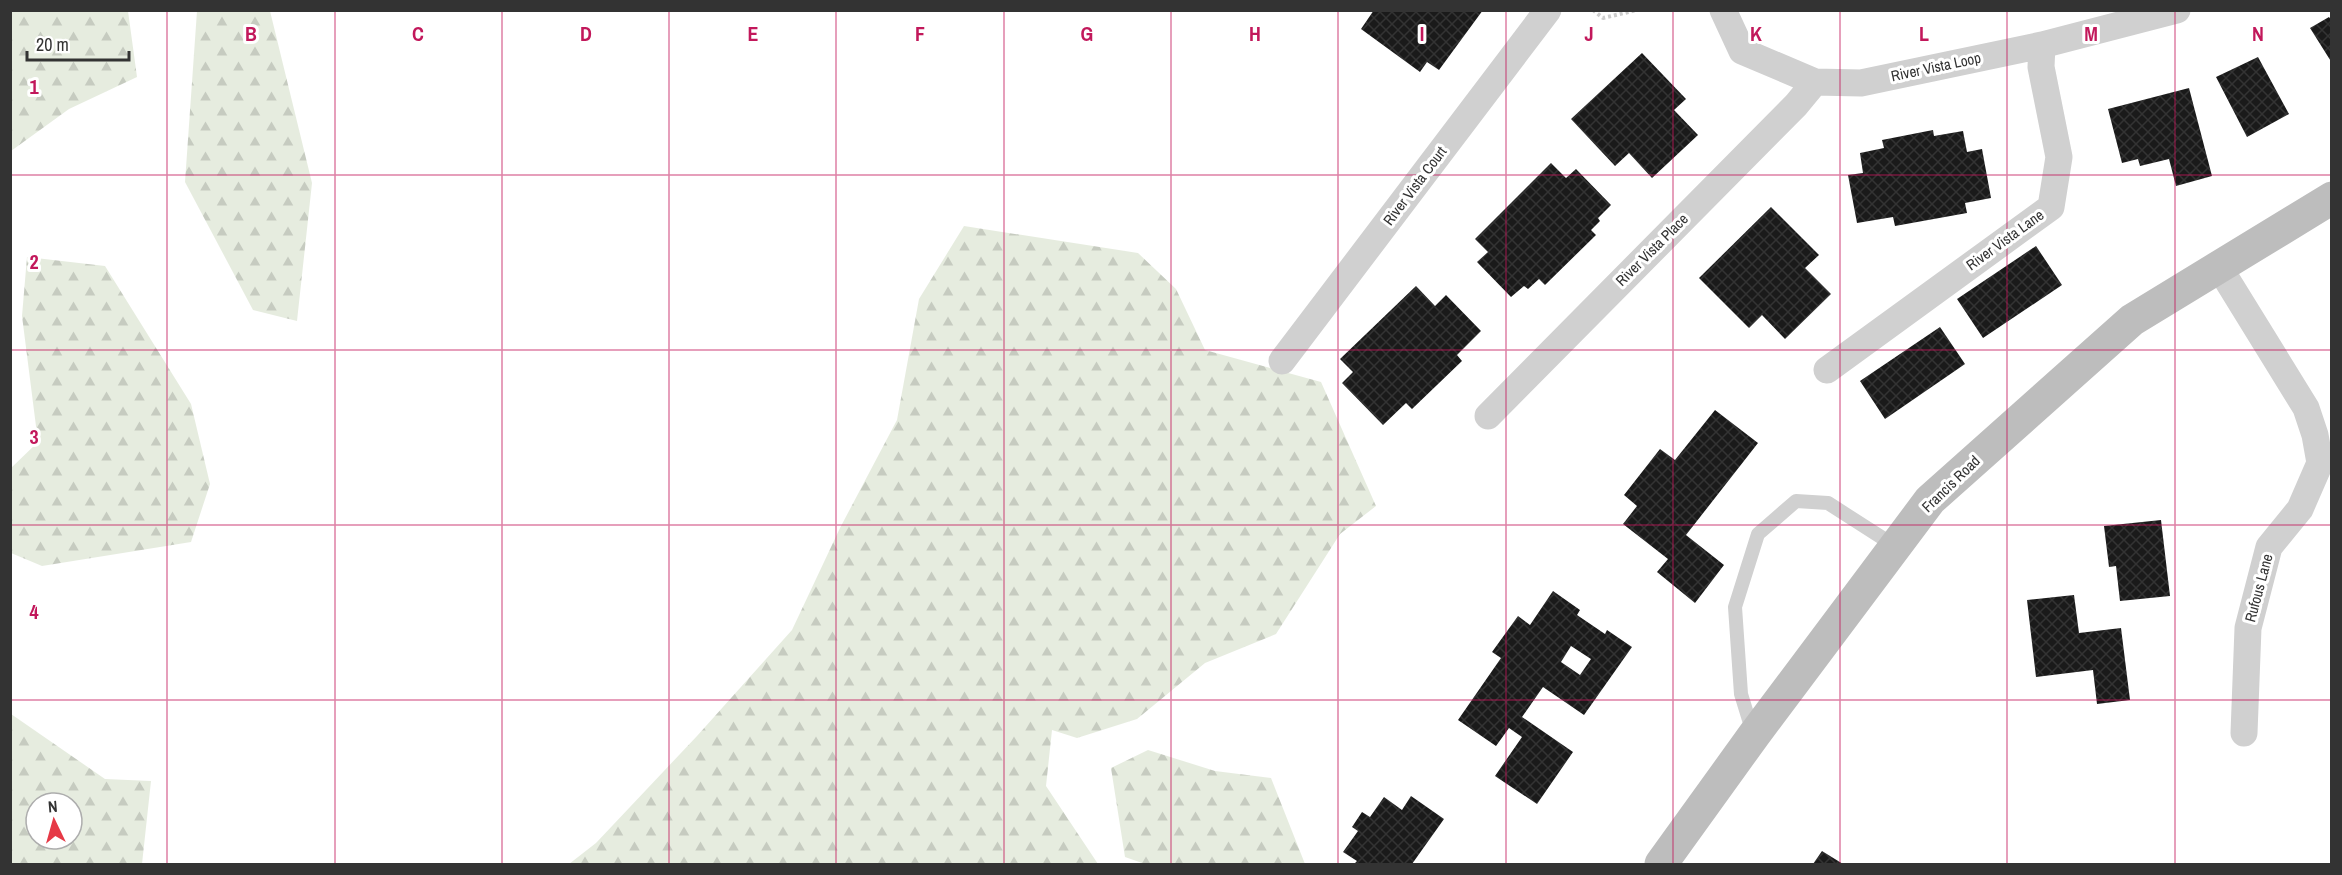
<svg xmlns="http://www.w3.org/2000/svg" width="2342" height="875" font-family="'Archivo Narrow',sans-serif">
	<defs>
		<pattern id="forest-firs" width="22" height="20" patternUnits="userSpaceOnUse" patternTransform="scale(1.5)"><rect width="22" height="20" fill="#e6ecdf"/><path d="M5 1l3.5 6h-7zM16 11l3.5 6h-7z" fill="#c6cbc0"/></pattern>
		<pattern id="building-cross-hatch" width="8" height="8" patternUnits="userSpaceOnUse" patternTransform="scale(1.5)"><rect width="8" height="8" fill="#1a1a1a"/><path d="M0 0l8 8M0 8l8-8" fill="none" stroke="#333"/></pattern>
	</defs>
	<rect width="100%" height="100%" fill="#fff"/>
	<path fill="url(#forest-firs)" fill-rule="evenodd" d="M 11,10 L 128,11 L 137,77 L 69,109 L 11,151 Z
		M 197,11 L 270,11 L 312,183 L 297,321 L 253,310 L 185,182 Z
		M 964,226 L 1138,253 L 1176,289 L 1205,350 L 1321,382 L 1376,506 L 1340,534 L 1276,634 L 1205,663 L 1137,719 L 1077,738 L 1052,730 L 1046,786 L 1098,864 L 569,864 L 596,843 L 697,736 L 792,630 L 840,528 L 897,420 L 919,299 Z
		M 27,257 L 105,266 L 191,404 L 210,484 L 191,542 L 42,566 L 11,553 L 11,468 L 38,442 L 22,316 Z
		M 11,714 L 105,779 L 151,781 L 142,864 L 11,864 ZM 36,803 L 72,803 L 72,839 L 36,839 Z
		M 1148,750 L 1215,771 L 1271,778 L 1305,864 L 1145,864 L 1125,857 L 1111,768 Z"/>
	<path fill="url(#building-cross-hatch)" fill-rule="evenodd" d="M 1374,10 L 1483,10 L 1439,70 L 1427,62 L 1420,72 L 1361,29 Z
		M 2329,17 L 2332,21 L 2332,63 L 2310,28 Z
		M 1642,53 L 1686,99 L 1674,110 L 1698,135 L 1652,178 L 1629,153 L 1615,166 L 1571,119 Z
		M 2258,57 L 2289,114 L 2247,137 L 2216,77 Z
		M 2189,88 L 2212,176 L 2176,186 L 2169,159 L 2140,166 L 2138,159 L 2122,163 L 2108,109 Z
		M 1933,130 L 1934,136 L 1963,131 L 1967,152 L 1982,149 L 1991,198 L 1965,203 L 1967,213 L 1895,226 L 1893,217 L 1857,223 L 1848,175 L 1863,173 L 1860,153 L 1884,148 L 1882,140 Z
		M 1551,163 L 1566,178 L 1576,169 L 1611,205 L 1598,218 L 1600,221 L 1591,230 L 1596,235 L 1545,285 L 1539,279 L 1528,289 L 1524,286 L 1511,297 L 1477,262 L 1488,252 L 1475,239 Z
		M 1771,207 L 1819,255 L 1805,268 L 1831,294 L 1785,339 L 1762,315 L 1749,328 L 1699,278 Z
		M 2036,246 L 2062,285 L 1983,338 L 1957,299 Z
		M 1416,286 L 1435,306 L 1446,295 L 1481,331 L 1457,355 L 1462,361 L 1412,409 L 1406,403 L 1383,425 L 1342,383 L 1353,372 L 1340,359 Z
		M 1940,327 L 1965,364 L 1885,419 L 1860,381 Z
		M 1715,410 L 1758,443 L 1686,535 L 1724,565 L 1695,603 L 1657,572 L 1668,559 L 1623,524 L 1637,506 L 1624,495 L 1660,449 L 1675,460 Z
		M 2161,520 L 2170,596 L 2120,601 L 2116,566 L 2109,567 L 2104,526 Z
		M 1553,591 L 1580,610 L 1577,615 L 1605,634 L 1607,630 L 1632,647 L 1584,715 L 1543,687 L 1522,717 L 1573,752 L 1537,804 L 1495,776 L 1522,737 L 1509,728 L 1496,746 L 1458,720 L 1501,658 L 1492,652 L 1518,616 L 1530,625 ZM 1571,646 L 1591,659 L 1580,675 L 1561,662 Z
		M 2074,595 L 2079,633 L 2121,628 L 2130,700 L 2097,704 L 2093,670 L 2036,677 L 2027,600 Z
		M 1411,796 L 1444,819 L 1412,864 L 1354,864 L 1357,861 L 1343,852 L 1358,831 L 1352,827 L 1362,812 L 1370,817 L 1384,797 L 1402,810 Z
		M 1822,851 L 1843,864 L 1813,864 Z"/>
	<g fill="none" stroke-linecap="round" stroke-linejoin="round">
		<path stroke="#cdcdcd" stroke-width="4" stroke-dasharray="3 3" stroke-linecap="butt" d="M 1593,10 L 1603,18 L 1637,10"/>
		<path stroke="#d0d0d0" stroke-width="14" d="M 1753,733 L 1741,694 L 1735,607 L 1758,534 L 1796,501 L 1828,503 L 1895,546"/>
		<path stroke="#d0d0d0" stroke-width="27" d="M 1723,10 L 1742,51 L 1815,82 L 1861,83 L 2042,45 L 2177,10
			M 2219,267 L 2306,408 L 2315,435 L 2320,463 L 2300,509 L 2269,547 L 2248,628 L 2244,733
			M 1282,361 L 1548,10
			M 1827,370 L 2051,207 L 2059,157 L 2041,67 L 2042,45
			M 1488,416 L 1796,105 L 1815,82"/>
		<path stroke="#bdbdbd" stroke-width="33" d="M 1661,864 L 1754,735 L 1930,500 L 2132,320 L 2332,198"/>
	</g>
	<path fill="none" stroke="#c2185b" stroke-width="1.5" stroke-opacity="0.55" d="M 167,10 L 167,864M 335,10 L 335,864M 502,10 L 502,864M 669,10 L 669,864M 836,10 L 836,864M 1004,10 L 1004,864M 1171,10 L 1171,864M 1338,10 L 1338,864M 1506,10 L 1506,864M 1673,10 L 1673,864M 1840,10 L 1840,864M 2007,10 L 2007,864M 2175,10 L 2175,864M 10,175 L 2332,175M 10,350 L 2332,350M 10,525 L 2332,525M 10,700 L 2332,700"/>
	<g text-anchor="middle" stroke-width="6" stroke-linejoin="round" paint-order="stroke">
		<g font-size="15" fill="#333" stroke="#fff">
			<text transform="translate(1936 67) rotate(-12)" y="5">River Vista Loop</text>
			<text transform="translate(1415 186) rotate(-53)" y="5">River Vista Court</text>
			<text transform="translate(2005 240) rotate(-36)" y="5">River Vista Lane</text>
			<text transform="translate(1652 250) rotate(-45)" y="5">River Vista Place</text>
			<text transform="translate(1951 484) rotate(-44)" y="5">Francis Road</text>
			<text transform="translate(2259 588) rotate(-75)" y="5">Rufous Lane</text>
		</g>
	</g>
	<g font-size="20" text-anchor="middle" font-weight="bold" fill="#c2185b" stroke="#fff" stroke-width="6" stroke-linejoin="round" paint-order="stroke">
		<text x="251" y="41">B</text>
		<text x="418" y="41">C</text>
		<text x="586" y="41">D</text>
		<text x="753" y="41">E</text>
		<text x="920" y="41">F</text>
		<text x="1087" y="41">G</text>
		<text x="1255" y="41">H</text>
		<text x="1422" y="41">I</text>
		<text x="1589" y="41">J</text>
		<text x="1756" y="41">K</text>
		<text x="1924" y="41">L</text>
		<text x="2091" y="41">M</text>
		<text x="2258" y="41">N</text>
		<text x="34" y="94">1</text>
		<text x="34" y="269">2</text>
		<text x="34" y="444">3</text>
		<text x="34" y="619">4</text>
	</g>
	<rect width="2342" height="875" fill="none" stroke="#333333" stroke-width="24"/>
	<g transform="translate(54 821) rotate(355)"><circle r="28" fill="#ffffff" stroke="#adadad" stroke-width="1.5"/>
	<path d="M0-4.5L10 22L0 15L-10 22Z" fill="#e63946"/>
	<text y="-9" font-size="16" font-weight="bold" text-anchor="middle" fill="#333333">N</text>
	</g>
	<path d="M27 51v9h102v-9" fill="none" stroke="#333333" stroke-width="3"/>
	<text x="36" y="51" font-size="18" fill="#333333" stroke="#ffffff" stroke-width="4.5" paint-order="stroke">20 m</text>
</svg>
